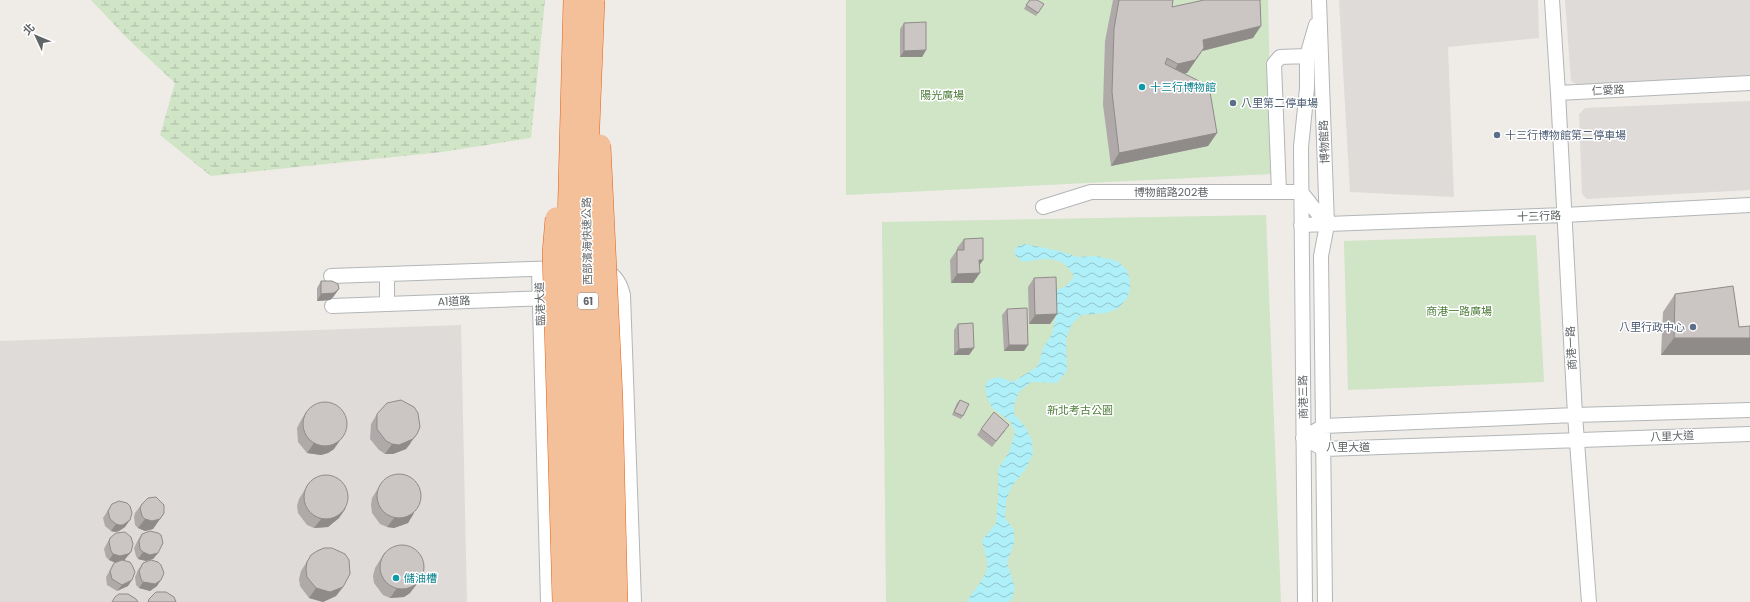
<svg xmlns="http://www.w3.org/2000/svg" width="1750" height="602" font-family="Poppins,'Noto Sans TC',sans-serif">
	<defs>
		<pattern id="wetland-marsh" width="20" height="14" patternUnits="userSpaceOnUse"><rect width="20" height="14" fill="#d0e4c6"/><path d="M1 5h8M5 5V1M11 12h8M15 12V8" fill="none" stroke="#acbca5"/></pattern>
		<pattern id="water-waves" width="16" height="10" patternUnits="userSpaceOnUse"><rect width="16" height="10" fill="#afeff8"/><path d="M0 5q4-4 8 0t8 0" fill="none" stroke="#92c5cd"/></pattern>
	</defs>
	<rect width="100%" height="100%" fill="#efebe7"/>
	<path fill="#dedbd9" d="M 1339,0 L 1538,0 L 1539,38 L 1448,47 L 1454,197 L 1350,192 Z
		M 1565,0 L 1750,0 L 1750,77 L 1580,86 L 1571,81 Z
		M 1750,101 L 1750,190 L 1587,199 L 1582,194 L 1579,114 L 1585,108 Z
		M 461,325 L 467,602 L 0,602 L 0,341 Z"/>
	<path fill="url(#wetland-marsh)" d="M 91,0 L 545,0 L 531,138 L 442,152 L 211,176 L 160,135 L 175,83 L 128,39 Z"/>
	<path fill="#d0e4c6" d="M 846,0 L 1268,0 L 1272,174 L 846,195 Z
		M 1266,215 L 1281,602 L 886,602 L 882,222 Z
		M 1536,235 L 1544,382 L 1348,390 L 1344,241 Z"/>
	<path fill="url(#water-waves)" d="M 1025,244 L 1059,251 L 1078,257 L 1096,256 L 1117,261 L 1127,270 L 1130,280 L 1130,291 L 1126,300 L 1117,309 L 1106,313 L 1081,315 L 1071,325 L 1066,339 L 1067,371 L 1057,383 L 1031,382 L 1019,392 L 1014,405 L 1014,414 L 1026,428 L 1032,441 L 1033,454 L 1025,470 L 1011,487 L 1006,501 L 1005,518 L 1014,530 L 1014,543 L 1007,562 L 1015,588 L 1012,599 L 1008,602 L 969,602 L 968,600 C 974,589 990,575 987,561 C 986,554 983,547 982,540 L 996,523 L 998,499 L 998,469 L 1009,452 L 1015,432 L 1010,421 L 992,408 L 987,397 L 985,387 L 988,380 L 998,377 L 1013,382 L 1038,366 L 1043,348 L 1052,334 L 1056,315 L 1055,291 L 1066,286 L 1074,277 C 1063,253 1043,259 1023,262 L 1016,256 L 1014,251 L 1018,246 Z"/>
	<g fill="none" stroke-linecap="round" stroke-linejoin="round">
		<defs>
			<path id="minor" d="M 1319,0 L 1327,225 L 1321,256 L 1325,602
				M 1552,0 L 1558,93 L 1750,83
				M 1558,93 L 1575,415 L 1589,602
				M 1279,192 L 1274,64 L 1280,57 L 1307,56
				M 1301,192 L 1327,225
				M 1043,207 L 1091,192 L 1301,192
				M 1301,225 L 1564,215 L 1750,205
				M 539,269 L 548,602
				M 601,269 C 614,273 620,282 623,295 L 634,602
				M 387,274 L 387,304
				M 331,276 L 561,268
				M 332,306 L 548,298
				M 1303,438 L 1324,426 L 1575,415 L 1750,410
				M 1303,438 L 1324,449 L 1750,434
				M 1305,602 L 1301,147 L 1307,88 L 1307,56 L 1316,25"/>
		</defs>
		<use href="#minor" stroke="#b2b6b8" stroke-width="16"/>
		<use href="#minor" stroke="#fff" stroke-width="14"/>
		<defs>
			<path id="highway-bridge" d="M 574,0 L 568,225 L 578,602
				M 594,0 L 585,226 L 599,602
				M 600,145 L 612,397 L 617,602
				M 556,218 L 553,253 L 563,602"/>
		</defs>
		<use href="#highway-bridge" stroke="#e26014" stroke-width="22" stroke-linecap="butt"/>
		<use href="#highway-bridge" stroke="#f4c09a" stroke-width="21"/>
	</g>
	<path fill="#afaaa9" d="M 1029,0 L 1044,4 L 1036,16 L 1024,9 Z
		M 1113,0 L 1173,0 L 1172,7 L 1253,38 L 1202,51 L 1187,73 L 1184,73 L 1217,133 L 1208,146 L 1111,166 L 1103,105 L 1105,41 Z
		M 904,23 L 926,50 L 922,57 L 900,57 L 900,29 Z
		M 964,239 L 979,266 L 973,283 L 951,283 L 950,260 L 957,250 L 957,248 Z
		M 1034,278 L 1057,314 L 1050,324 L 1029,324 L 1028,287 Z
		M 321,281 L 334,296 L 330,300 L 317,301 L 317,288 Z
		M 1675,294 L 1739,327 L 1661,355 L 1663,312 Z
		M 1007,309 L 1024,351 L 1004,351 L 1002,315 Z
		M 958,324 L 974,348 L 969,355 L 954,355 L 954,330 Z
		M 960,400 L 963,416 L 961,419 L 952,415 L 957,403 Z
		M 306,412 L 334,449 L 328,453 L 321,455 L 307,453 L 298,442 L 297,428 L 300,422 Z
		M 377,414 L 411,443 L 406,449 L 393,454 L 385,454 L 379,450 L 370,439 L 371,424 Z
		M 981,429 L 1005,431 L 992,447 L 977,435 Z
		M 382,482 L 414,513 L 408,523 L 394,528 L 387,527 L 380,524 L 372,513 L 371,505 L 372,498 Z
		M 309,483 L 339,518 L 328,527 L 314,528 L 307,525 L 298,513 L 297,506 L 299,499 Z
		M 112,504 L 125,527 L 119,531 L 115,532 L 111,531 L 105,526 L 103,518 Z
		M 142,504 L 164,513 L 153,529 L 145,531 L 138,528 L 135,525 L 134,517 L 135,513 Z
		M 142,534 L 158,553 L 153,559 L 146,561 L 138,559 L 136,556 L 134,548 L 138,540 Z
		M 110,538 L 131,552 L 126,558 L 124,561 L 128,586 L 117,591 L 107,585 L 106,577 L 114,563 L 116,563 L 109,560 L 106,557 L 104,549 L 106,545 Z
		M 385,552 L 410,593 L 404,597 L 390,598 L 383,595 L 374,583 L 373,576 L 375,568 Z
		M 311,555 L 343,587 L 336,596 L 323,602 L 309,598 L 300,586 L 299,579 L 301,571 Z
		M 143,563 L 157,586 L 150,591 L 139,588 L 136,585 L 135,577 L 138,570 Z"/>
	<path fill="#8e8b89" d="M 1261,26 L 1253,38 L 1202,51 L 1187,73 L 1170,77 L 1178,64 L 1203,40 Z
		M 926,50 L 922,57 L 900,57 L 904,51 Z
		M 1217,133 L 1208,146 L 1111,166 L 1119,153 Z
		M 979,260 L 983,260 L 977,269 Z
		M 980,273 L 973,283 L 951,283 L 957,274 Z
		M 339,289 L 334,296 L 330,300 L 317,301 L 321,294 Z
		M 1057,314 L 1050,324 L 1029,324 L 1035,315 Z
		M 1674,338 L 1750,338 L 1750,355 L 1661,355 Z
		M 1009,345 L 1028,345 L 1024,351 L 1004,351 Z
		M 974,348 L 969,355 L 954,355 L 959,349 Z
		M 417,434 L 406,449 L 393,454 L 385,454 L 392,444 Z
		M 341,439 L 334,449 L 328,453 L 321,455 L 307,453 L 314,443 Z
		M 346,508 L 339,518 L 328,527 L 314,528 L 321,519 Z
		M 164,513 L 153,529 L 145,531 L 138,528 L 145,519 Z
		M 414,513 L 408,523 L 394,528 L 387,527 L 394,518 Z
		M 130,520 L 125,527 L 119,531 L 115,532 L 111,531 L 116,524 Z
		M 131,552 L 126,558 L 124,561 L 116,563 L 109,560 L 113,554 Z
		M 143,552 L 158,553 L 153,559 L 146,561 L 138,559 Z
		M 132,580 L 128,586 L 117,591 L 122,585 Z
		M 161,580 L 157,586 L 150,591 L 139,588 L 143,582 Z
		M 417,584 L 410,593 L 404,597 L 390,598 L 397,588 Z
		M 343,587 L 336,596 L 323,602 L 309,598 L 316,588 Z"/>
	<path fill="#cbc6c4" stroke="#8e8b89" d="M 1030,0 L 1037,0 L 1044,4 L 1038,13 L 1026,5 Z
		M 1119,0 L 1173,0 L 1172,7 L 1204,0 L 1260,0 L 1261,26 L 1203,40 L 1204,48 L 1195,60 L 1178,64 L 1167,58 L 1165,64 L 1209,86 L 1217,133 L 1119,153 L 1112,92 L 1114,29 Z
		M 926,22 L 926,50 L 904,51 L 904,23 Z
		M 983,238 L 983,260 L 979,260 L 980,273 L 957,274 L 957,250 L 964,250 L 964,239 Z
		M 1056,277 L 1057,314 L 1035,315 L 1034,278 Z
		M 321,281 L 332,281 L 338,284 L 339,289 L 334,293 L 321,294 Z
		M 1733,286 L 1739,327 L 1750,326 L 1750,338 L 1674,338 L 1675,294 Z
		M 1027,308 L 1028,345 L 1009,345 L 1007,309 Z
		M 973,323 L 974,348 L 959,349 L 958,324 Z
		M 401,400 L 414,407 L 418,413 L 420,427 L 417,434 L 413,439 L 399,445 L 392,444 L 386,441 L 377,429 L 377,414 L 387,403 Z
		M 960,400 L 969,404 L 963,416 L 954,412 Z
		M303 424a22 22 0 1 1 44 0a22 22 0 1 1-44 0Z
		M 994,412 L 1009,425 L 996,441 L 981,429 Z
		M377 496a22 22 0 1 1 44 0a22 22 0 1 1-44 0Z
		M304 497a22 22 0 1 1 44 0a22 22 0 1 1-44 0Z
		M 156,497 L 164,505 L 164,513 L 160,519 L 152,521 L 145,519 L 142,516 L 140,508 L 142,504 L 148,498 Z
		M 119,501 L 127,503 L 130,506 L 132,513 L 130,520 L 123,525 L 119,525 L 116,524 L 110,519 L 108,511 L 112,504 Z
		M 150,531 L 158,533 L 161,535 L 163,543 L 158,553 L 150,555 L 143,552 L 140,549 L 139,541 L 142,534 Z
		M 125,532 L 131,537 L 133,544 L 131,552 L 128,554 L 120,556 L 113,554 L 111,551 L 109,542 L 110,538 L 116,533 Z
		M380 567a22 22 0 1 1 44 0a22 22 0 1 1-44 0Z
		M 324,548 L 332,548 L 345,554 L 349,560 L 350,574 L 343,587 L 330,592 L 316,588 L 307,577 L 306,569 L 307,562 L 311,555 L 317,551 Z
		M 122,560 L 130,562 L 132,565 L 135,572 L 132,580 L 122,585 L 112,579 L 110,571 L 114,563 Z
		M 151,560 L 158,562 L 161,565 L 164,573 L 161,580 L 155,584 L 143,582 L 141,579 L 139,571 L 143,563 Z
		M 156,592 L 166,592 L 174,597 L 176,602 L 148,602 L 149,599 Z
		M 119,594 L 128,594 L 136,599 L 138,602 L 112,602 L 115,597 Z"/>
	<g fill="#0f9aa8" stroke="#fff" stroke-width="1.5">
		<circle cx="1142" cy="87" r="4"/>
		<circle cx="396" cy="578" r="4"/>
	</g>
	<g fill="#5c6f8a" stroke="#fff" stroke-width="1.5">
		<circle cx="1233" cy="103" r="4"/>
		<circle cx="1497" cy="135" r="4"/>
		<circle cx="1693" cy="327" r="4"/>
	</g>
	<g text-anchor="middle" stroke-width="3" stroke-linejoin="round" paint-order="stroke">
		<rect fill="#fff" stroke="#8f9294" stroke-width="1" x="578" y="293" width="20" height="16" rx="3"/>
		<g font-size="10" font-weight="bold" fill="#5f6466">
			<text x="588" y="305">61</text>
		</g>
		<g font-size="11" fill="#0d838f" stroke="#fff" text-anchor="start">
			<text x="1150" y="91">十三行博物館</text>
			<text x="404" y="582">儲油槽</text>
		</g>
		<g font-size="11" fill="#5f6466" stroke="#fff">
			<text transform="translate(1608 90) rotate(-3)" y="4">仁愛路</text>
			<text transform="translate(1324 142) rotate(-92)" y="4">博物館路</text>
			<text x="1171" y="196">博物館路202巷</text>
			<text transform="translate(1539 216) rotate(-2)" y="4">十三行路</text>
			<text transform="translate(587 241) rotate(-91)" y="4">西部濱海快速公路</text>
			<text transform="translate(454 301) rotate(-2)" y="4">A1道路</text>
			<text transform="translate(540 304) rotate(-92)" y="4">臨港大道</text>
			<text transform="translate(1571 348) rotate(-93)" y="4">商港一路</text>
			<text transform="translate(1303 397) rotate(-91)" y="4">商港三路</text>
			<text transform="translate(1672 436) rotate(-2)" y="4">八里大道</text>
			<text x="1348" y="451">八里大道</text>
		</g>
		<g font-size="11" fill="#4f7f3c" stroke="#fff">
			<text x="942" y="99">陽光廣場</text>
			<text x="1459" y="315">商港一路廣場</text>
			<text x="1080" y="414">新北考古公園</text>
		</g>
		<g font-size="11" fill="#4e5e75" stroke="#fff" text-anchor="start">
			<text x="1241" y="107">八里第二停車場</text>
			<text x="1505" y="139">十三行博物館第二停車場</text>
			<text x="1685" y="331" text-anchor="end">八里行政中心</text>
		</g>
	</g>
	<g transform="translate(36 36) rotate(314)" stroke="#ffffff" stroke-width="3" paint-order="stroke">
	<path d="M0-3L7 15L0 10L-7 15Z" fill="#5f6466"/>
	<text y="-6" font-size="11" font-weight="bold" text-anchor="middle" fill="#5f6466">北</text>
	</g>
</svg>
